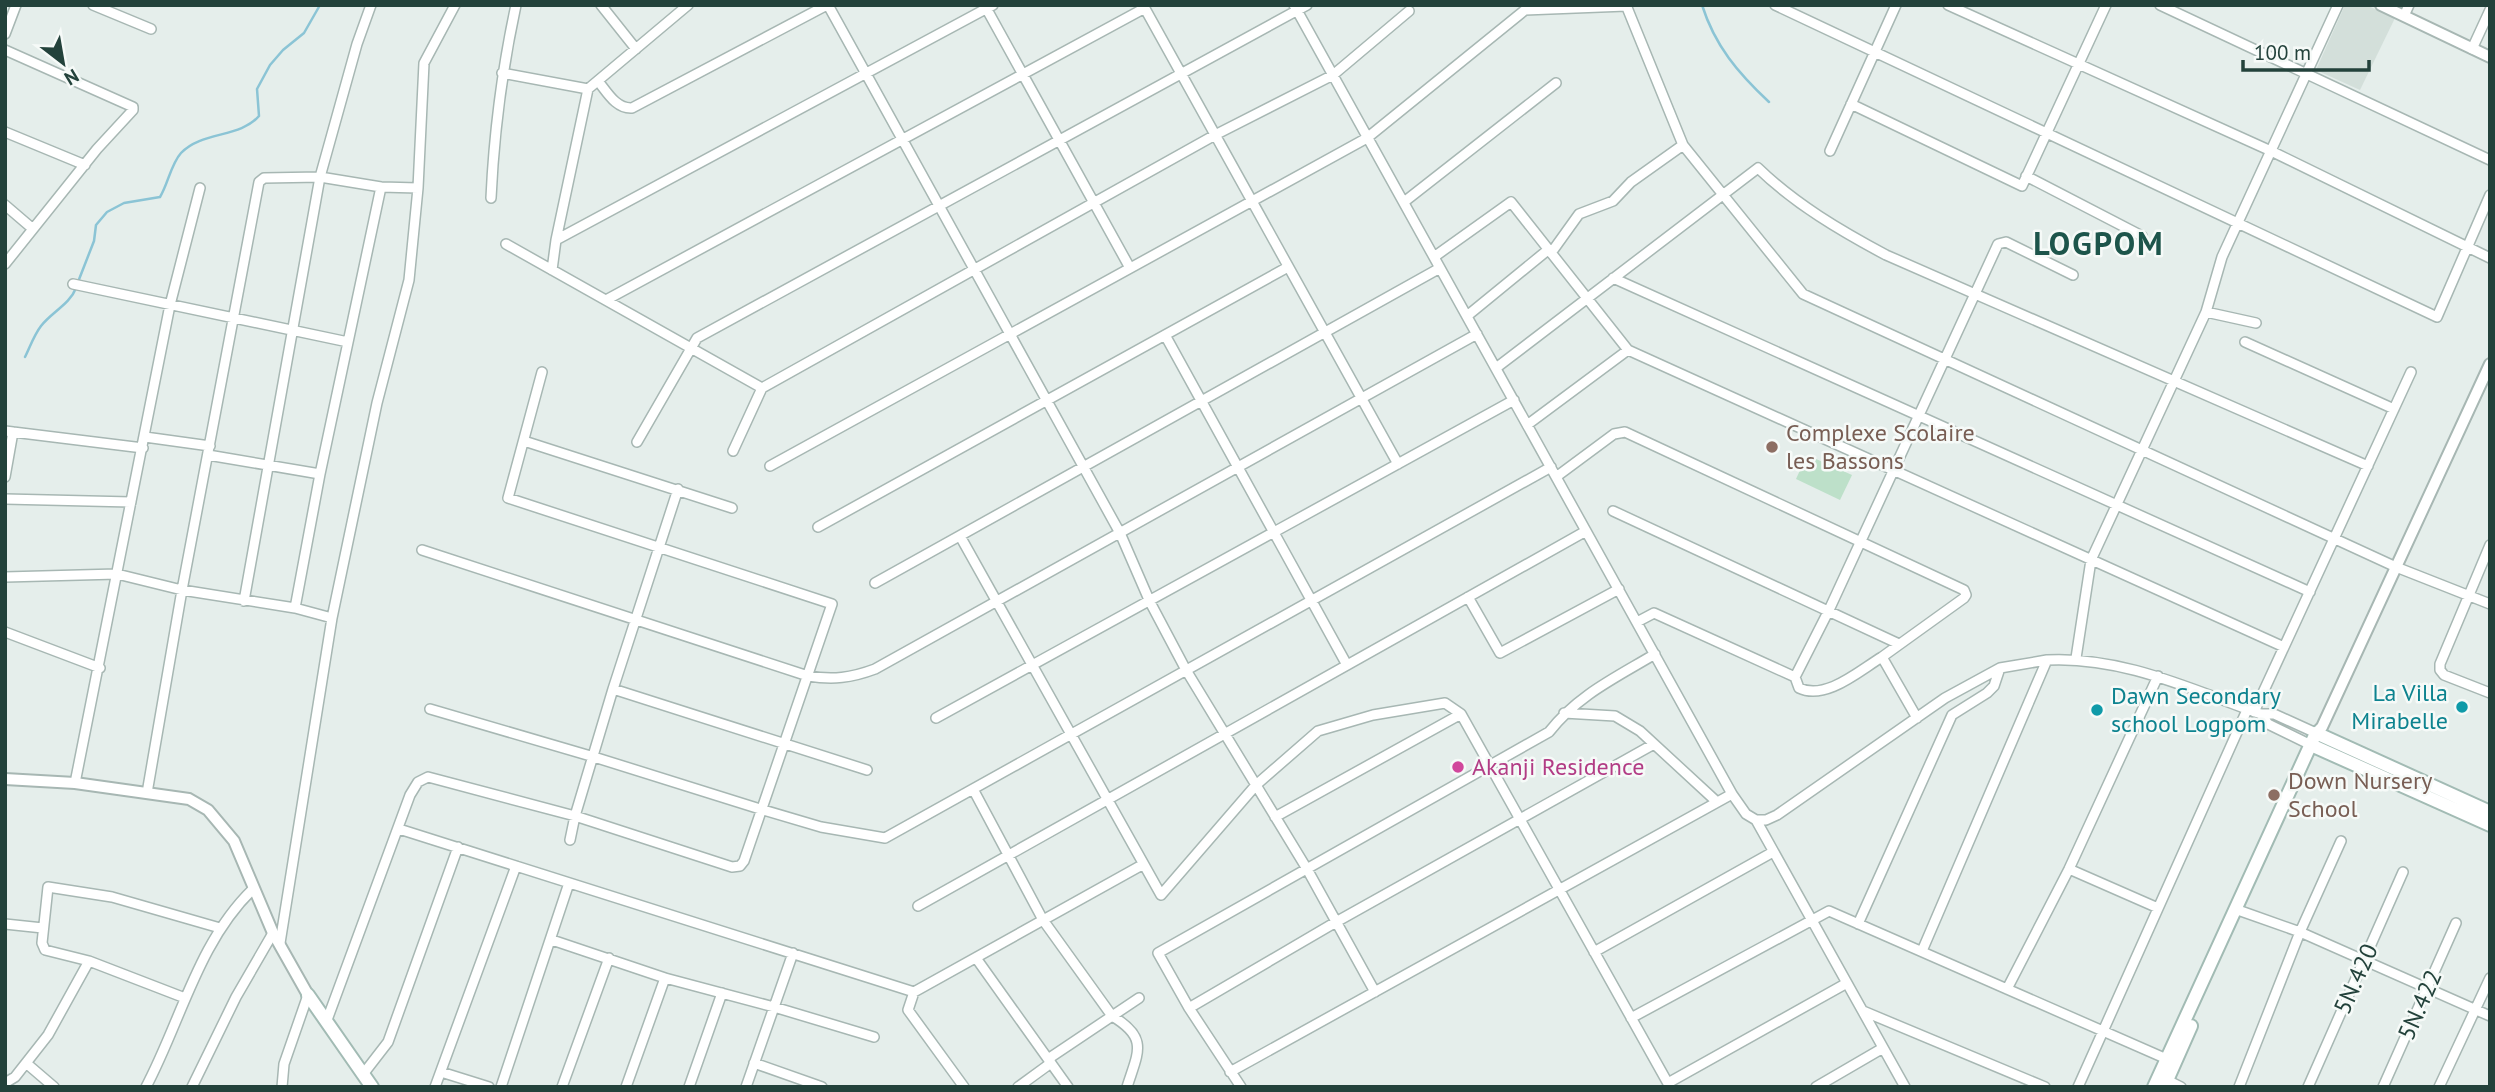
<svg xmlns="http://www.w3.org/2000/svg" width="2495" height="1092" font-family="'PT Sans',sans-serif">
	<rect width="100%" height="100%" fill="#e5eeeb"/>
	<path fill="#d3dfda" d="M 2345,5 L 2366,5 L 2395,18 L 2360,90 L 2316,70 Z"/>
	<path fill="#bde0c9" d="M 1807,455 L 1852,475 L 1840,500 L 1796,479 Z"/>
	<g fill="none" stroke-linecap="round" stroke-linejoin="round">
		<path stroke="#8bc4d5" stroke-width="2.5" d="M 1702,5 C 1715,46 1738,73 1769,102
			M 78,282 L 94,241 L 96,225 L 107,212 L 124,203 L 160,197 C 168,184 171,164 181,153 C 202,131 240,138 259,116 L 257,89 L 270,65 L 283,50 L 304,33 L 320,5
			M 25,357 C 30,347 34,335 41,326 C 52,312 70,304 76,288"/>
		<defs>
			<path id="minor" d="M 93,5 L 151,29
				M 601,5 L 636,49
				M 828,5 L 1120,533 L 1150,602 L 1186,670 L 1307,869 L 1375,992
				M 1143,5 L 1398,464
				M 1294,5 L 1732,794 L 1746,814 L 1756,820 L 1905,1087
				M 1626,5 L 1683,145 L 1803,294 L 2396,567 L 2490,604
				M 1775,5 L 2437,317 L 2490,195
				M 1948,5 L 2271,151 L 2490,258
				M 2160,5 L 2490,160
				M 985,6 L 1130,268
				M 2404,16 L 2409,5
				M 5,34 L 16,5
				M 2472,49 L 2490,10
				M 5,50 L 133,107 L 133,110 L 97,149 L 5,264
				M 502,73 L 588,89
				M 598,81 C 607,92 616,109 632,108 L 827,5
				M 1851,104 L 2022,186 L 2106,5
				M 5,132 L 85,165
				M 1830,151 L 1896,5
				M 2026,176 L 2142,236
				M 491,198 C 494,132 502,70 516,5
				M 1404,202 L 1556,83
				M 5,205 L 33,229
				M 556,240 L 993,5
				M 506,244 L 762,388
				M 1551,253 L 1579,214 L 1613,201 L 1631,182 L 1683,145
				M 1434,257 L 1511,202 L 1628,350 L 2284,647
				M 552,270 L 556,240 L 588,89 L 688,5
				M 1613,278 L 2310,592
				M 73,284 L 348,342
				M 606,300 L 1145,8
				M 2206,312 L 2256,323
				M 1467,316 L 1549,249
				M 1165,335 L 1347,665
				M 2245,342 L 2394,409
				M 1496,368 L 1758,168 C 1795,204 1841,231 1886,255 L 2368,466
				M 1527,425 L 1628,350
				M 5,431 L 143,448
				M 145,437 L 210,446
				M 524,441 L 732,508
				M 637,442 L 697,338 L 1307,5
				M 733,451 L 762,388 L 1215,135 L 1333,75 L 1409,11
				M 208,455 L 320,474
				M 770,466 L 1367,138 L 1525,10 L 1626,6
				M 5,477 L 13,432
				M 1556,477 L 1614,434 L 1625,432 L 1964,590 L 1966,595 L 1964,598 L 1882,657 L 1917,718
				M 5,499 L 131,502
				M 1613,511 L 1899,644
				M 818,527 L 1288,267
				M 960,536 L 1161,895 L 1256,785 L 1318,731 L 1373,715 L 1445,703 L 1461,714 L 1670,1087
				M 2490,545 L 2440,664 L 2440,670 L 2444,675 L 2490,693
				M 422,550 L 808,676 C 833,680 851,678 875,669 L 1477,334
				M 5,577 L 117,574 L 182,590 L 295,608 L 332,618 L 280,943
				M 875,583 L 1440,268
				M 1468,597 L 1500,653 L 1619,589
				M 244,601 L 320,177 L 381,187 L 418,188 L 424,63 L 455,5
				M 295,608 L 320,474 L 381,187
				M 332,618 L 377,403 L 409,280 L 418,188
				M 1637,622 L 1654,613 L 1795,677 L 1799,688 C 1826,701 1860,670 1882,657
				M 5,632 L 100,668
				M 2076,658 L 2091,560 L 2206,312 L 2222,257 L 2338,5
				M 1795,677 L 1829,610 L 1998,244 L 2006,242 L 2073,275
				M 613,689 L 867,770
				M 430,709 L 594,757 L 760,809 L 821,827 L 885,838 L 1551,467
				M 2254,712 L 2411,372
				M 1564,713 L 1615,716 L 1640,731 L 1717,802
				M 2261,714 L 2268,724 L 2311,745
				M 936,718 L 1514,400
				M 75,783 L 170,305 L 200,188
				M 973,789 L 1043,920 L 1112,1016 C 1149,1038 1138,1052 1127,1087
				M 147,793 L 182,590 L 259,182 L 264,178 L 320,177 L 357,44 L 371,5
				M 1275,817 L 1461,714
				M 1756,820 L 1766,820 L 1777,815 L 1945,698 L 2000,668 L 2047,660
				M 399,829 L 914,992
				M 570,840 L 575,816 L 613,689 L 678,489
				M 2069,869 L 2158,908
				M 918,906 L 1586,531
				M 2235,909 L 2300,932 L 2490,1016
				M 5,924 L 43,928
				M 1858,924 L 1952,715 L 1987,693 L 1994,686 L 2000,668
				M 552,940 L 665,978 L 774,1007 L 874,1037
				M 1922,951 L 2047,660 C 2123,656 2192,690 2261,714 L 2274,714 L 2316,733
				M 1594,952 L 1773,852
				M 976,958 L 1068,1087
				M 2007,989 L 2069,869 L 2158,676
				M 185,998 L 89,961 L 45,950 L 42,943 L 48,887 L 112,897 L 220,928
				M 1189,1008 L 1336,922 L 1654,744
				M 1863,1011 L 2045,1087
				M 1631,1018 L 1829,911 L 2169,1060
				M 327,1020 L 410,795 L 418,782 L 428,777 L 575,816 L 732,867 L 740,866 L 744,861 L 832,604 L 508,498 L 542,372
				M 1048,1059 L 1139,998
				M 754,1063 L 822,1087
				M 441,1072 L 489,1087
				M 1230,1072 L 1732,794
				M 364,1073 L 388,1042 L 458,847
				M 2167,1080 L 2181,1087
				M 5,1083 L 15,1077 L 26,1063
				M 1668,1083 L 1847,983
				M 54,1087 L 26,1063 L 48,1035 L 89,961
				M 146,1087 C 181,1021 198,942 253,889
				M 192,1087 L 236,997 L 273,933
				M 282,1087 L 284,1064 L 308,995
				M 435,1087 L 516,866
				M 501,1087 L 569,883
				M 562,1087 L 609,958
				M 626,1087 L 665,978
				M 689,1087 L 722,993
				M 746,1087 L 793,953
				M 964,1087 L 908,1010 L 914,992 L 1142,865
				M 1018,1087 L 1051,1063
				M 1241,1087 L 1189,1008 L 1158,953 L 1549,732 C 1578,695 1615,678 1655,654
				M 1816,1087 L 1883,1048
				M 2078,1087 L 2247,710
				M 2239,1087 L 2300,932 L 2341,841
				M 2308,1087 L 2403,872
				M 2383,1087 L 2456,923
				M 2439,1087 L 2490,978"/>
			<path id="tertiary" d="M 2381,5 L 2490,57
				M 2316,733 L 2322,727 L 2490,364
				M 5,779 L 75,783 L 189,799 L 208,810 L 234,841 L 273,933 L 308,995"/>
			<path id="secondary" d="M 2311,745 L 2490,825
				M 308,995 L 372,1087
				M 2154,1087 L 2316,733 L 2490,812
				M 2164,1087 L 2191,1026"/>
		</defs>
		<use href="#minor" stroke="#a7b7b3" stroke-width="12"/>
		<use href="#tertiary" stroke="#a7b7b3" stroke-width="14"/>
		<use href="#secondary" stroke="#a2bbb4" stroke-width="16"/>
		<use href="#minor" stroke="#fff" stroke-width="9"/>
		<use href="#tertiary" stroke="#fff" stroke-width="10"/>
		<use href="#secondary" stroke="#fff" stroke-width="12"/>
	</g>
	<g fill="#8d6e63" stroke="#f6faf8" stroke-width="2.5">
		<circle cx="1772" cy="447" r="7"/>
		<circle cx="2274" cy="795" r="7"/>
	</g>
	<g fill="#0f9aa8" stroke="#f6faf8" stroke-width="2.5">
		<circle cx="2462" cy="707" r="7"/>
		<circle cx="2097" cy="710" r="7"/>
	</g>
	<circle fill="#d1479c" stroke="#f6faf8" stroke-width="2.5" cx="1458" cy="767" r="7"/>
	<g text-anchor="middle" stroke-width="5" stroke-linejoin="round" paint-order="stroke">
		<g font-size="24" fill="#785e54" stroke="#f6faf8" text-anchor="start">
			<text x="1786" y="441">Complexe Scolaire<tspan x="1786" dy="28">les Bassons</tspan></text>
			<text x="2288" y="789">Down Nursery<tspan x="2288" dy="28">School</tspan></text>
		</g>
		<g font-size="24" fill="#0d838f" stroke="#f6faf8" text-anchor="end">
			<text x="2448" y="701">La Villa<tspan x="2448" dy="28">Mirabelle</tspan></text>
			<text x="2111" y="704" text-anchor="start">Dawn Secondary<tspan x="2111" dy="28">school Logpom</tspan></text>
		</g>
		<g font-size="24" fill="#b23c85" stroke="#f6faf8" text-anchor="start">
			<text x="1472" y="775">Akanji Residence</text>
		</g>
		<g font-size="24" fill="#23423b" stroke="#f6faf8">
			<text transform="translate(2356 979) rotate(-66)" y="8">5N.420</text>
			<text transform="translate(2420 1005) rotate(-66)" y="8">5N.422</text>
		</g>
		<g font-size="32" font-weight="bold" letter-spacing="2" fill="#1d554b" stroke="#f6faf8">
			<text x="2099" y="255">LOGPOM</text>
		</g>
	</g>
	<rect width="2495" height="1092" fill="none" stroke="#23423b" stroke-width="14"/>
	<g transform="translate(63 63) rotate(149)" stroke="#f6faf8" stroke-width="5" paint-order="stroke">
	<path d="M0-5L12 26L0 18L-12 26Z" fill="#23423b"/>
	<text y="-10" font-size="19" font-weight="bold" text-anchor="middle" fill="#23423b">N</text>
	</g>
	<path d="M2243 60v10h126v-10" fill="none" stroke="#23423b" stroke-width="3.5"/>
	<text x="2254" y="60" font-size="21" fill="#23423b" stroke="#f6faf8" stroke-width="5" paint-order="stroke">100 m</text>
</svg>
